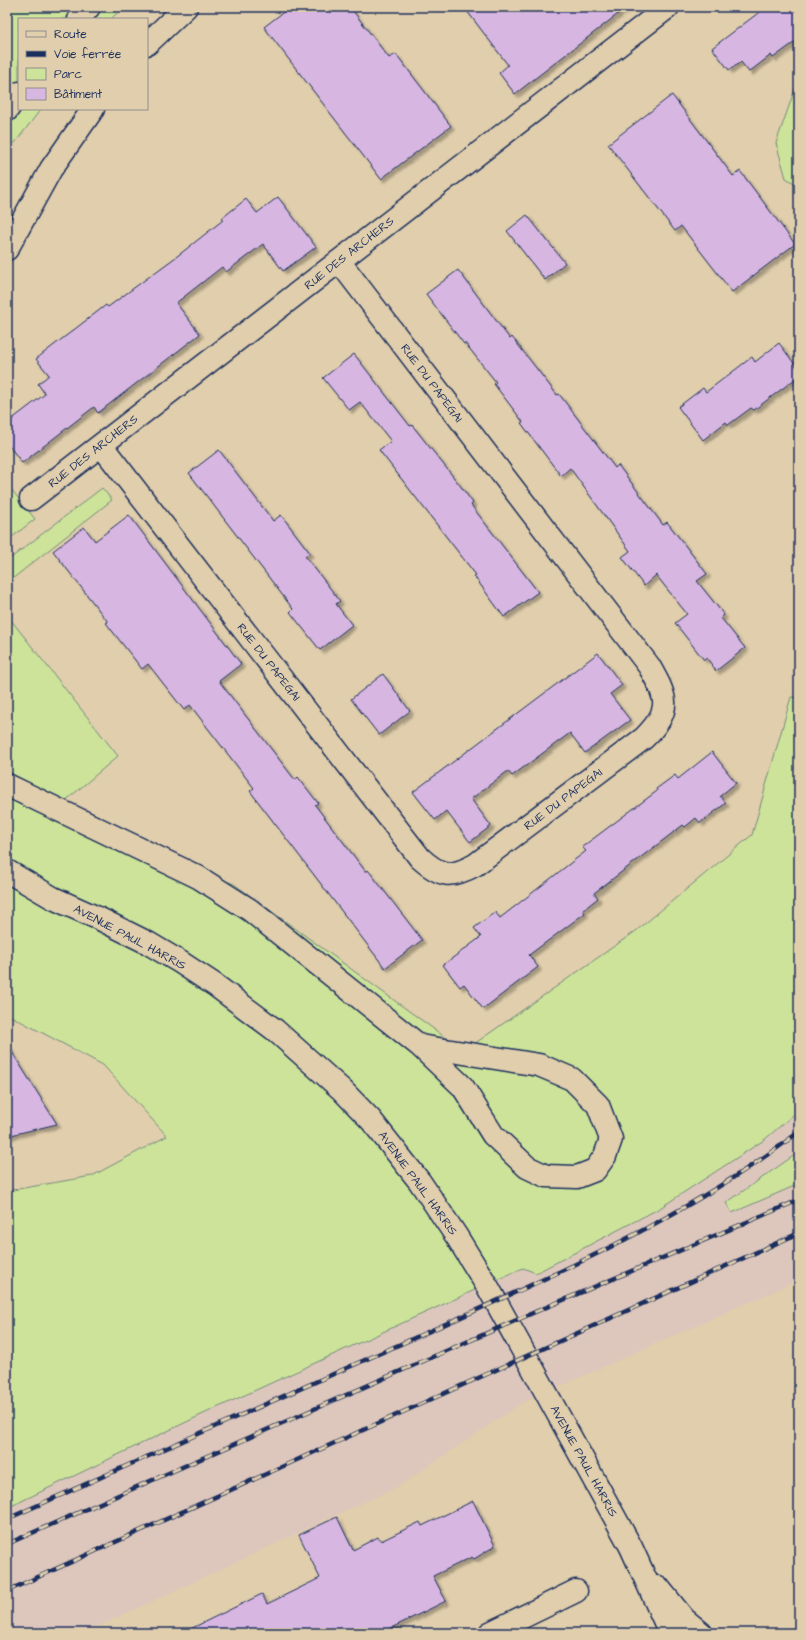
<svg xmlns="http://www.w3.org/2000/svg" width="806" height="1640" font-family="'Architects Daughter',sans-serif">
	<defs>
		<filter id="shadow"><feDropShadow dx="3.5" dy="3.5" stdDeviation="1" flood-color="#0004"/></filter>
	</defs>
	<rect width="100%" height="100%" fill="#e0ceac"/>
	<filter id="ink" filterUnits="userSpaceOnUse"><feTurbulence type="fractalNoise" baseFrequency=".025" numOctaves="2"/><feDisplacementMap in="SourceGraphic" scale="8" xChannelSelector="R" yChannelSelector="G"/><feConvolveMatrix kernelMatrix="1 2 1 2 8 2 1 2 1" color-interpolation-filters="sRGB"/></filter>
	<g filter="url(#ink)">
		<path fill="#ddc7bc" d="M 799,1110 L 799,1152 L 726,1203 L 732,1213 L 799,1184 L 799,1280 L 522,1403 L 399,1486 L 84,1633 L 7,1633 L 7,1508 L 199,1416 L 523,1268 L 537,1273 L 660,1208 L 764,1140 Z"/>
		<path fill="#cce399" stroke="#74897c" d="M 7,7 L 123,7 L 111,19 L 19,19 L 19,109 L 41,109 L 7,153 Z
			M 799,84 L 799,186 L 786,178 L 776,143 L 795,89 Z
			M 7,484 L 35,519 L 7,541 Z
			M 102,488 L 112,500 L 7,583 L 7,561 Z
			M 7,615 L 118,756 L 64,802 L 7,771 Z
			M 791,697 L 799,698 L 799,1110 L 764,1140 L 660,1208 L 536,1273 L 523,1268 L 199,1416 L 7,1508 L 7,1191 L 92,1176 L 167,1136 L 103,1065 L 7,1014 L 7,797 L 57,819 L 234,884 L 464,1051 L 636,931 L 752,835 Z
			M 799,1152 L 799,1184 L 732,1213 L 726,1203 Z"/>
		<path fill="#d7b6e1" stroke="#1b2f5e" filter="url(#shadow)" d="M 290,7 L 350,7 L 389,58 L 396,54 L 451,126 L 381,179 L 264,27 Z
			M 464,7 L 627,7 L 515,94 L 499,73 L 508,65 Z
			M 766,7 L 799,7 L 799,39 L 773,58 L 771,55 L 749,72 L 741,62 L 729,70 L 712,48 Z
			M 672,95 L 733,176 L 740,171 L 795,244 L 732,292 L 681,226 L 675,231 L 608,144 Z
			M 278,197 L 316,247 L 283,271 L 263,244 L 226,272 L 222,267 L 176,303 L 200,334 L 98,413 L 94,407 L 22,463 L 7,443 L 7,423 L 45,394 L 38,384 L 49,375 L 36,359 L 106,305 L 108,307 L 180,254 L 223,220 L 222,218 L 246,199 L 257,213 Z
			M 527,215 L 565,263 L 545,280 L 507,231 Z
			M 458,270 L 510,339 L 512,337 L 557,395 L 559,394 L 615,468 L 618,465 L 663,525 L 667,522 L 707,574 L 697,581 L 724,615 L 721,618 L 745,648 L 716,671 L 707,658 L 704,660 L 675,623 L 687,614 L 656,575 L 644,586 L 622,557 L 630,551 L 570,468 L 561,476 L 521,423 L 523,422 L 494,384 L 496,382 L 465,343 L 464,344 L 426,294 Z
			M 779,343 L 799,370 L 799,376 L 754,410 L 751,408 L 728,425 L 726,422 L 703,440 L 678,407 L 703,388 L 706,392 L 752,357 L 755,362 Z
			M 354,354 L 410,426 L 412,425 L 459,484 L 473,503 L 471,505 L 538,592 L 504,617 L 474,576 L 476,575 L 379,450 L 391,441 L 360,402 L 349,410 L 323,378 Z
			M 219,450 L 273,521 L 281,515 L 310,553 L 305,556 L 340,601 L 336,604 L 352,625 L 320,650 L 290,612 L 293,609 L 189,473 Z
			M 129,515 L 241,664 L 219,681 L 295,780 L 298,777 L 318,803 L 315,805 L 366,872 L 368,870 L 422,940 L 385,968 L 250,791 L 254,788 L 190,705 L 184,710 L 148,664 L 142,669 L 106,623 L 108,622 L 53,551 L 84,527 L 95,541 Z
			M 598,653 L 622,685 L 610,694 L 630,720 L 585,753 L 570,733 L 512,776 L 508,771 L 471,799 L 491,826 L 470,842 L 446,811 L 435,820 L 413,792 Z
			M 383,674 L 410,711 L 379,735 L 351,699 Z
			M 712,752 L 736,783 L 720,796 L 726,803 L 700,823 L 696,818 L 685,827 L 683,825 L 594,893 L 598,898 L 583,910 L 585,913 L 529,955 L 538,967 L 483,1009 L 464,984 L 460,987 L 443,965 L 481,937 L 474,928 L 495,912 L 500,918 L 586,851 L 582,847 L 657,791 L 656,789 L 675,775 L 678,779 Z
			M 7,1044 L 57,1124 L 7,1136 Z
			M 473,1501 L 495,1546 L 474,1559 L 472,1557 L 433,1576 L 446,1601 L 381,1633 L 182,1633 L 262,1594 L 267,1604 L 320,1578 L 299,1535 L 337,1517 L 353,1550 L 378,1537 L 381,1541 L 420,1522 L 422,1526 Z"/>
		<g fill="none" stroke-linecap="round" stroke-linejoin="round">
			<defs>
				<path id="minor" d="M 147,44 L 186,7
					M 7,249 L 51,169 L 93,109
					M 101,445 L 420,858 C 441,877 451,878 475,865 L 644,738 C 672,710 668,699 649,666 L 339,261
					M 31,499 L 668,7
					M 7,785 L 198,877 L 250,910 L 420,1046 L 463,1087 L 493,1135 L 527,1167 L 546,1176 L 577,1177 L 595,1170 L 605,1156 L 611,1139 L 598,1105 L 572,1079 L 539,1065 L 420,1046
					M 490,1633 L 576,1591"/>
				<path id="major" d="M 79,19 L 89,7
					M 7,110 L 19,93
					M 7,871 L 53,898 L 102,920 L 148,943 L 180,962 L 215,985 L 275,1030 L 342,1090 L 371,1120 L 420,1182 L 457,1237 L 489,1289 L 631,1547 L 670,1633
					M 658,1587 L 684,1619 L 701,1633"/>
			</defs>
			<use href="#minor" stroke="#1b2f5e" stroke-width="25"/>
			<use href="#major" stroke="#1b2f5e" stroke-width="25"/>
			<use href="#minor" stroke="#e0ceac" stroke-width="22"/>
			<use href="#major" stroke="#e0ceac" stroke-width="22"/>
			<defs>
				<path id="rail" d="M 7,1519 C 142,1459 277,1399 412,1339 C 546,1279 681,1221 799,1132
					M 7,1544 L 535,1312 L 799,1200
					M 7,1591 L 799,1233"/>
			</defs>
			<use href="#rail" stroke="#1b2f5e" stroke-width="4.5"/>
			<use href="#rail" stroke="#e0ceac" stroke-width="3" stroke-dasharray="9" stroke-linecap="butt"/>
		</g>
	</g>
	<g text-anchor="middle" stroke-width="3" stroke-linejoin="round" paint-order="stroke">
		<g font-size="12" fill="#1b2f5e" stroke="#e0ceac">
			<text transform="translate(349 253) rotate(-38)" y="4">RUE DES ARCHERS</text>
			<text transform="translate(432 383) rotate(53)" y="4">RUE DU PAPEGAI</text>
			<text transform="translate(93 451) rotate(-38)" y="4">RUE DES ARCHERS</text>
			<text transform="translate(269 662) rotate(52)" y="4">RUE DU PAPEGAI</text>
			<text transform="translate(563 799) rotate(-37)" y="4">RUE DU PAPEGAI</text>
			<text transform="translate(130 937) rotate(28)" y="4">AVENUE PAUL HARRIS</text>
			<text transform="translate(418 1183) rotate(54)" y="4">AVENUE PAUL HARRIS</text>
			<text transform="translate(584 1461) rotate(61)" y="4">AVENUE PAUL HARRIS</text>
		</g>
	</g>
	<rect width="806" height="1640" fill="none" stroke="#e0ceac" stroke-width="24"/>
	<rect x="12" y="12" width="782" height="1616" fill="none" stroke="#1b2f5e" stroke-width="1.5" filter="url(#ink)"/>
	<rect x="18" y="18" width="130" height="92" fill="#e0ceac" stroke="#918e8d"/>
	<rect x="26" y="31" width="20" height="6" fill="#e0ceac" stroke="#918e8d"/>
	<text x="54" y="38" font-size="12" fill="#1b2f5e">Route</text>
	<rect x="26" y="51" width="20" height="6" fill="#1b2f5e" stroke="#918e8d"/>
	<text x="54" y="58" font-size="12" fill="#1b2f5e">Voie ferrée</text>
	<rect x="26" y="68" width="20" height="12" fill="#cce399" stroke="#918e8d"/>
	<text x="54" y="78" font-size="12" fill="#1b2f5e">Parc</text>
	<rect x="26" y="88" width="20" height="12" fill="#d7b6e1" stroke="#918e8d"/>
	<text x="54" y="98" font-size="12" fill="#1b2f5e">Bâtiment</text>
</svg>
